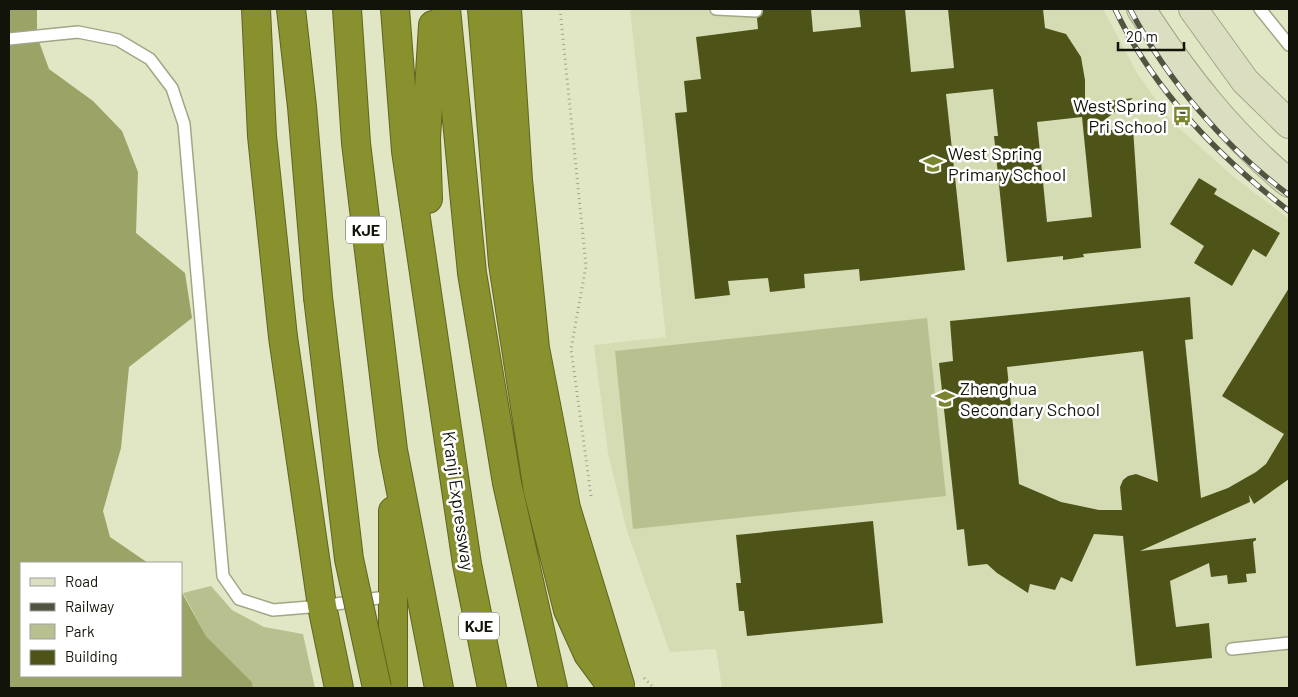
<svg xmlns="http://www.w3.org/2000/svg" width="1298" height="697" font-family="Barlow,sans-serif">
	<rect width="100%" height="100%" fill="#e1e6c5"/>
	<path fill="#d5dbb3" d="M 630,9 L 1103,9 L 1137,73 L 1171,121 L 1235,178 L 1289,219 L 1289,688 L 722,688 L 716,649 L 670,652 L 627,531 L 608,453 L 594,345 L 666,337 Z"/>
	<path fill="#b9c090" d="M 927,318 L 946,496 L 633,529 L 615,351 Z
		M 211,586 L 232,610 L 264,627 L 303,634 L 315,688 L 253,688 L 252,682 L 206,636 L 183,593 Z"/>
	<path fill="#9ba367" d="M 9,9 L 37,9 L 37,36 L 49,69 L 93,101 L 122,131 L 138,172 L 136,233 L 185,273 L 192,318 L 129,367 L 121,448 L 103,511 L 110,537 L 148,563 L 21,563 L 21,676 L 181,676 L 181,591 L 206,636 L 252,682 L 253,688 L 9,688 Z"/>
	<path fill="#4e5418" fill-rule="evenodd" d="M 763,9 L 811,9 L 813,32 L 861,27 L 859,9 L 905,9 L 911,72 L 954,68 L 948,9 L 1043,9 L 1045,28 L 1066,34 L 1081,57 L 1085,80 L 1085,104 L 1133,98 L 1089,132 L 1133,128 L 1141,248 L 1083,254 L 1084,257 L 1063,260 L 1063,256 L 1007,262 L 994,136 L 998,136 L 993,89 L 946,94 L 965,270 L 860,281 L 859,269 L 804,274 L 805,288 L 770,292 L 768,278 L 728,281 L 730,295 L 695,299 L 675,113 L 687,112 L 684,81 L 701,79 L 696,37 L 758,29 L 757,18 L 762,15 ZM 1082,117 L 1092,217 L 1047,222 L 1037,122 Z
		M 1199,178 L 1217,189 L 1214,194 L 1280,233 L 1266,257 L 1253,249 L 1232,286 L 1194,263 L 1204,246 L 1170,224 Z
		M 1289,288 L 1289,479 L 1254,504 L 1249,495 L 1250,502 L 1140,551 L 1256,538 L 1256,540 L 1253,542 L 1256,573 L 1246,574 L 1247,582 L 1228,584 L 1227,575 L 1211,577 L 1209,563 L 1170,581 L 1176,627 L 1209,623 L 1212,658 L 1136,666 L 1123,536 L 1094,534 L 1072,582 L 1061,577 L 1055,590 L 1030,584 L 1028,593 L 997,573 L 987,564 L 968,566 L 964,529 L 957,530 L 939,363 L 953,361 L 950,321 L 1190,297 L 1193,339 L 1185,340 L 1201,498 L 1228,488 L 1256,472 L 1266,464 L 1284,434 L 1222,396 ZM 1143,351 L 1158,482 L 1136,474 L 1128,476 L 1123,480 L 1120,487 L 1122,510 L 1099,510 L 1061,502 L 1019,484 L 1007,367 Z
		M 873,521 L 883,623 L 747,636 L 744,611 L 739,611 L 736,583 L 741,583 L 736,535 Z"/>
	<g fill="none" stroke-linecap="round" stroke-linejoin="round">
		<defs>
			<path id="lane" d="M 716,9 L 756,11
				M 1260,9 L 1289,45
				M 9,39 L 78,32 L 118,40 L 150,59 L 172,88 L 184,124 L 223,576 L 239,599 L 273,610 L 322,606 L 393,596
				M 1232,649 L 1289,643"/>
			<path id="secondary" d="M 1141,9 C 1183,74 1229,134 1289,183
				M 1193,9 L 1245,81 L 1289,124"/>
			<path id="highway" d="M 256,9 L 262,136 L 283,337 L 322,606 L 339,688
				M 291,9 L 302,107 L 318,297
				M 347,9 L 356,143 L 393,450 L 439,688
				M 395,9 L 406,151 L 467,564 L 492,688
				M 446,9 L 472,273 L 507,483 L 553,688
				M 482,9 L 503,264 L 538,491 L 568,610 L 588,654 L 613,688
				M 507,9 L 518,180 L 535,348 L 566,508 L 620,685
				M 428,199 L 426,138 L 433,25
				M 393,511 L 393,688"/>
		</defs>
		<use href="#lane" stroke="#a1a687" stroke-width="14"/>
		<use href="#secondary" stroke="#a1a687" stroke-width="30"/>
		<use href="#highway" stroke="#5f6520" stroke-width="30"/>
		<path stroke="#a0a389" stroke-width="3" stroke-dasharray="1 4" stroke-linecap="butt" d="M 560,9 L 586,266 L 571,349 L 591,496
			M 644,678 L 654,688"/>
		<use href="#lane" stroke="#fff" stroke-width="11"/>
		<use href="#secondary" stroke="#dbdec0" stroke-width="28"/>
		<use href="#highway" stroke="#88912d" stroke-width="28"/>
		<defs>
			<path id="rail" d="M 1115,9 C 1153,90 1219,157 1289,211
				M 1130,9 C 1168,82 1224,146 1289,195"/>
		</defs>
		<use href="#rail" stroke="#525442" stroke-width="5.5"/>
		<use href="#rail" stroke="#fff" stroke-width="4" stroke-dasharray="11" stroke-linecap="butt"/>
		<defs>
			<path id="highway-bridge" d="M 318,297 L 349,559 L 377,688"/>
		</defs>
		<use href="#highway-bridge" stroke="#5f6520" stroke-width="30" stroke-linecap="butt"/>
		<use href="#highway-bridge" stroke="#88912d" stroke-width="28"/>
	</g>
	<defs>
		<symbol id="bus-bare" viewBox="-9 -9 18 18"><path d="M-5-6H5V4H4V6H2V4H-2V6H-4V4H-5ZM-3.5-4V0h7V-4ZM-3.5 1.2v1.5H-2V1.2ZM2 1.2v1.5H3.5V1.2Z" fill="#7c8430" stroke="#fff" stroke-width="2.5" paint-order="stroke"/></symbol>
		<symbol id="school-bare" viewBox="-9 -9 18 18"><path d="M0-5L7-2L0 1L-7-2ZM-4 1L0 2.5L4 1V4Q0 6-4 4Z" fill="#7c8430" stroke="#fff" stroke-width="2.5" paint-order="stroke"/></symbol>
	</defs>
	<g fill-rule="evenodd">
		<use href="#bus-bare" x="1168" y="102" width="28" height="28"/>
		<use href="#school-bare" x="919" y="150" width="28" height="28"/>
		<use href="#school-bare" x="931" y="385" width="28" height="28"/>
	</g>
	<g text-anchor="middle" stroke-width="5" stroke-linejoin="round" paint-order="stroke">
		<g fill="#fff" stroke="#5a5a53" stroke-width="1">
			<rect x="346" y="216.5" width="40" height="27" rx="4"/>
			<rect x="459" y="612.5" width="40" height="27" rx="4"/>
		</g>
		<g font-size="16" font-weight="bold" fill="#131409">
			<text x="366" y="236">KJE</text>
			<text x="479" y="632">KJE</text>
		</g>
		<g font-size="18" fill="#131409" stroke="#fff" text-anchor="start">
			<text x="1167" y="112" text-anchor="end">West Spring<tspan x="1167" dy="21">Pri School</tspan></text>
			<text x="948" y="160">West Spring<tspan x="948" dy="21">Primary School</tspan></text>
			<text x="960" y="395">Zhenghua<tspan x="960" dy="21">Secondary School</tspan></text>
		</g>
		<g font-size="18" fill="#131409" stroke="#fff">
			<text transform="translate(458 501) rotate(82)" y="6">Kranji Expressway</text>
		</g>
	</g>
	<rect width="1298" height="697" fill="none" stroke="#131409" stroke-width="20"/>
	<rect x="20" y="562" width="162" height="115" fill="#ffffff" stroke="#a1a19d"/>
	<rect x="30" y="578" width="25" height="8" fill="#dbdec0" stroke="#a1a19d"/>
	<text x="65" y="587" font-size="15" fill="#131409">Road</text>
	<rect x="30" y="603" width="25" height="8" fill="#525442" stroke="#a1a19d"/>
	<text x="65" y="612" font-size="15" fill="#131409">Railway</text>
	<rect x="30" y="624" width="25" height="15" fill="#b9c090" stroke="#a1a19d"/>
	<text x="65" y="637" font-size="15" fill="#131409">Park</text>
	<rect x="30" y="650" width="25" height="15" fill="#4e5418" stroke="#a1a19d"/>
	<text x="65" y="662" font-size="15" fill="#131409">Building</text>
	<path d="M1118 42v8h66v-8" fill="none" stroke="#131409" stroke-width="2.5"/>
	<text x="1126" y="42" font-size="15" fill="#131409" stroke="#ffffff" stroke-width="4" paint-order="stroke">20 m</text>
</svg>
